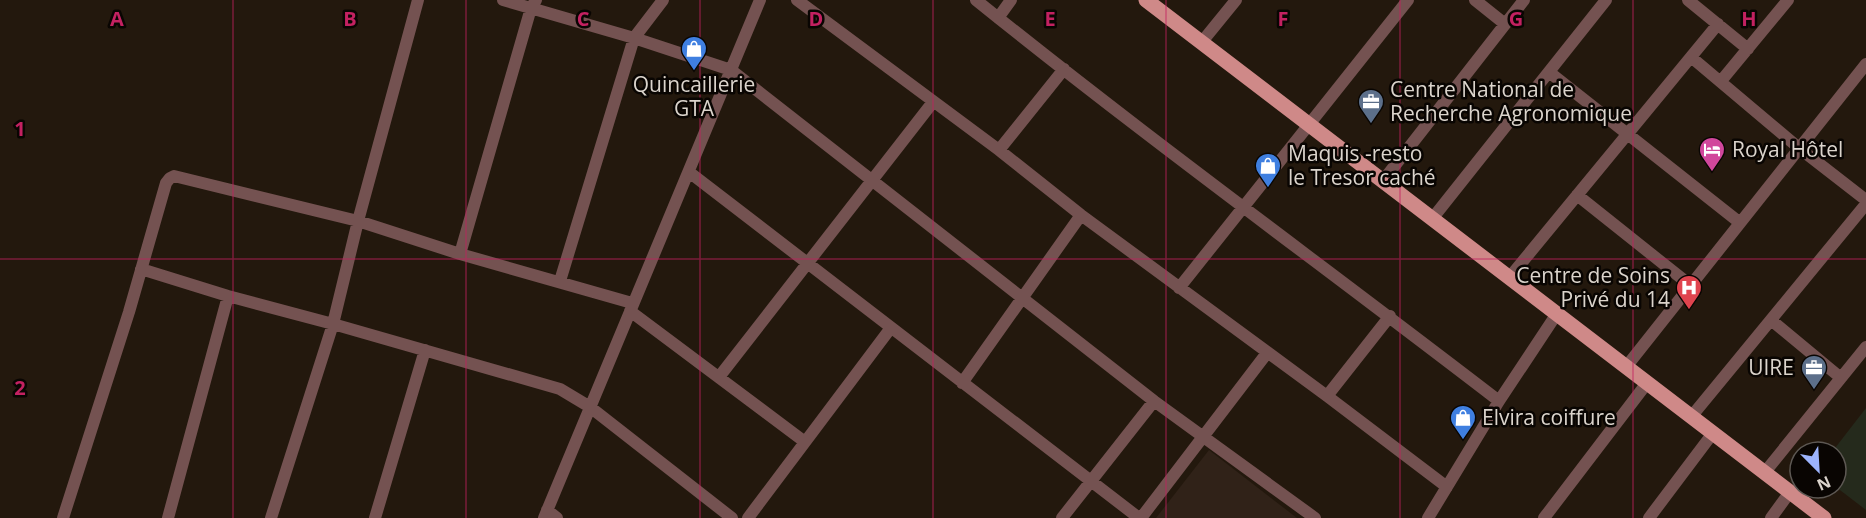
<svg xmlns="http://www.w3.org/2000/svg" width="1866" height="518" font-family="'Open Sans',sans-serif">
	<rect width="100%" height="100%" fill="#23180d"/>
	<path fill="#302218" d="M 1209,450 L 1297,518 L 1156,518 Z"/>
	<path fill="#252a1c" d="M 1866,408 L 1866,510 L 1836,487 L 1836,452 L 1832,452 Z"/>
	<g fill="none" stroke-linecap="round" stroke-linejoin="round">
		<path stroke="#745251" stroke-width="12" d="M 503,0 L 634,38 L 731,70 L 1154,401 L 1315,518
			M 797,0 L 999,150 L 1081,215 L 1327,396 L 1447,487
			M 976,0 C 1147,138 1325,267 1499,401
			M 1475,0 L 1505,24
			M 1688,0 L 1748,49
			M 998,18 L 1011,0
			M 1201,43 L 1236,0
			M 1691,57 L 1799,148 L 1866,200
			M 1549,72 L 1739,222
			M 1721,81 L 1788,0
			M 999,150 L 1064,69
			M 689,172 L 1139,518
			M 1382,182 L 1524,0
			M 1577,195 L 1690,285
			M 1432,219 L 1606,0
			M 460,254 L 531,8 L 536,0
			M 141,269 L 228,296 L 333,324 L 560,389 L 590,407 L 732,518
			M 1509,278 L 1718,24
			M 560,281 L 634,38 L 663,0
			M 1179,288 L 1408,0
			M 630,311 L 805,442
			M 1771,320 L 1841,378
			M 1626,367 L 1866,64
			M 719,377 L 933,102
			M 962,383 L 1081,215
			M 1327,396 L 1390,316
			M 1691,417 L 1866,204
			M 1765,472 L 1866,347
			M 547,510 L 557,518
			M 63,518 L 129,312 L 166,183 L 170,178 L 174,176 L 358,221 L 460,254 L 632,303
			M 168,518 L 228,296
			M 271,518 L 333,324 L 358,221 L 418,0
			M 375,518 L 425,350
			M 544,518 L 760,0
			M 748,518 L 890,329
			M 1062,518 L 1154,401
			M 1141,518 L 1267,353
			M 1428,518 L 1499,401 L 1556,315
			M 1544,518 L 1647,383
			M 1649,518 L 1713,433
			M 1771,518 L 1790,492"/>
		<path stroke="#cf8988" stroke-width="15" d="M 1146,0 L 1824,518"/>
	</g>
	<path fill="none" stroke="#c32161" stroke-width="1.5" stroke-opacity="0.55" d="M 233,0 L 233,518M 466,0 L 466,518M 700,0 L 700,518M 933,0 L 933,518M 1166,0 L 1166,518M 1400,0 L 1400,518M 1633,0 L 1633,518M 0,259 L 1866,259"/>
	<defs>
		<symbol id="shop-pin" viewBox="-11 -11 22 30"><path d="M0 17L-7.5 6A9.5 9.5 0 1 1 7.5 6Z" fill="#3f7fe0" stroke="#090502"/><path d="M-5-2.5h2.3a2.7 3.5 0 0 1 5.4 0H5L5.5 6h-11ZM-1.5-2.5h3a1.5 2.3 0 0 0-3 0Z" fill="#fff"/></symbol>
		<symbol id="office-pin" viewBox="-11 -11 22 30"><path d="M0 17L-7.5 6A9.5 9.5 0 1 1 7.5 6Z" fill="#5c6f8a" stroke="#090502"/><path d="M-6-3h4V-5.5h4V-3h4V5H-6ZM-1-4.5V-3h2v-1.5ZM-6 0V1H6V0Z" fill="#fff"/></symbol>
		<symbol id="hotel-pin" viewBox="-11 -11 22 30"><path d="M0 17L-7.5 6A9.5 9.5 0 1 1 7.5 6Z" fill="#d1479c" stroke="#090502"/><path d="M-6-4.5h1.5V1H6V5H4.5V3h-9V5H-6ZM-4 0a1.8 1.8 0 1 1 3.6 0ZM.5 0V-2.5h3Q6-2.5 6 0Z" fill="#fff"/></symbol>
		<symbol id="hospital-pin" viewBox="-11 -11 22 30"><path d="M0 17L-7.5 6A9.5 9.5 0 1 1 7.5 6Z" fill="#e0444e" stroke="#090502"/><path d="M-5-5h3v3.5h4V-5h3V5h-3V1.5h-4V5h-3Z" fill="#fff"/></symbol>
	</defs>
	<g fill-rule="evenodd">
		<use href="#shop-pin" x="679" y="34" width="30" height="40"/>
		<use href="#office-pin" x="1356" y="87" width="30" height="40"/>
		<use href="#hotel-pin" x="1697" y="135" width="30" height="40"/>
		<use href="#shop-pin" x="1253" y="151" width="30" height="40"/>
		<use href="#hospital-pin" x="1674" y="273" width="30" height="40"/>
		<use href="#office-pin" x="1799" y="353" width="30" height="40"/>
		<use href="#shop-pin" x="1448" y="403" width="30" height="40"/>
	</g>
	<g text-anchor="middle" stroke-width="5" stroke-linejoin="round" paint-order="stroke">
		<g font-size="21" fill="#dbd4cc" stroke="#090502" text-anchor="start">
			<text x="694" y="92" text-anchor="middle">Quincaillerie<tspan x="694" dy="24">GTA</tspan></text>
			<text x="1390" y="97">Centre National de<tspan x="1390" dy="24">Recherche Agronomique</tspan></text>
			<text x="1732" y="157">Royal Hôtel</text>
			<text x="1288" y="161">Maquis -resto<tspan x="1288" dy="24">le Tresor caché</tspan></text>
			<text x="1670" y="283" text-anchor="end">Centre de Soins<tspan x="1670" dy="24">Privé du 14</tspan></text>
			<text x="1794" y="375" text-anchor="end">UIRE</text>
			<text x="1482" y="425">Elvira coiffure</text>
		</g>
	</g>
	<g font-size="20" text-anchor="middle" font-weight="bold" fill="#c32161" stroke="#090502" stroke-width="5" stroke-linejoin="round" paint-order="stroke">
		<text x="117" y="26">A</text>
		<text x="350" y="26">B</text>
		<text x="583" y="26">C</text>
		<text x="816" y="26">D</text>
		<text x="1050" y="26">E</text>
		<text x="1283" y="26">F</text>
		<text x="1516" y="26">G</text>
		<text x="1749" y="26">H</text>
		<text x="20" y="136">1</text>
		<text x="20" y="395">2</text>
	</g>
	<g transform="translate(1818 470) rotate(156)"><circle r="28" fill="#090502" stroke="#5d5853" stroke-width="1.5"/>
	<path d="M0-4.5L10 22L0 15L-10 22Z" fill="#9cb4fd"/>
	<text y="-9" font-size="16" font-weight="bold" text-anchor="middle" fill="#dbd4cc">N</text>
	</g>
</svg>
